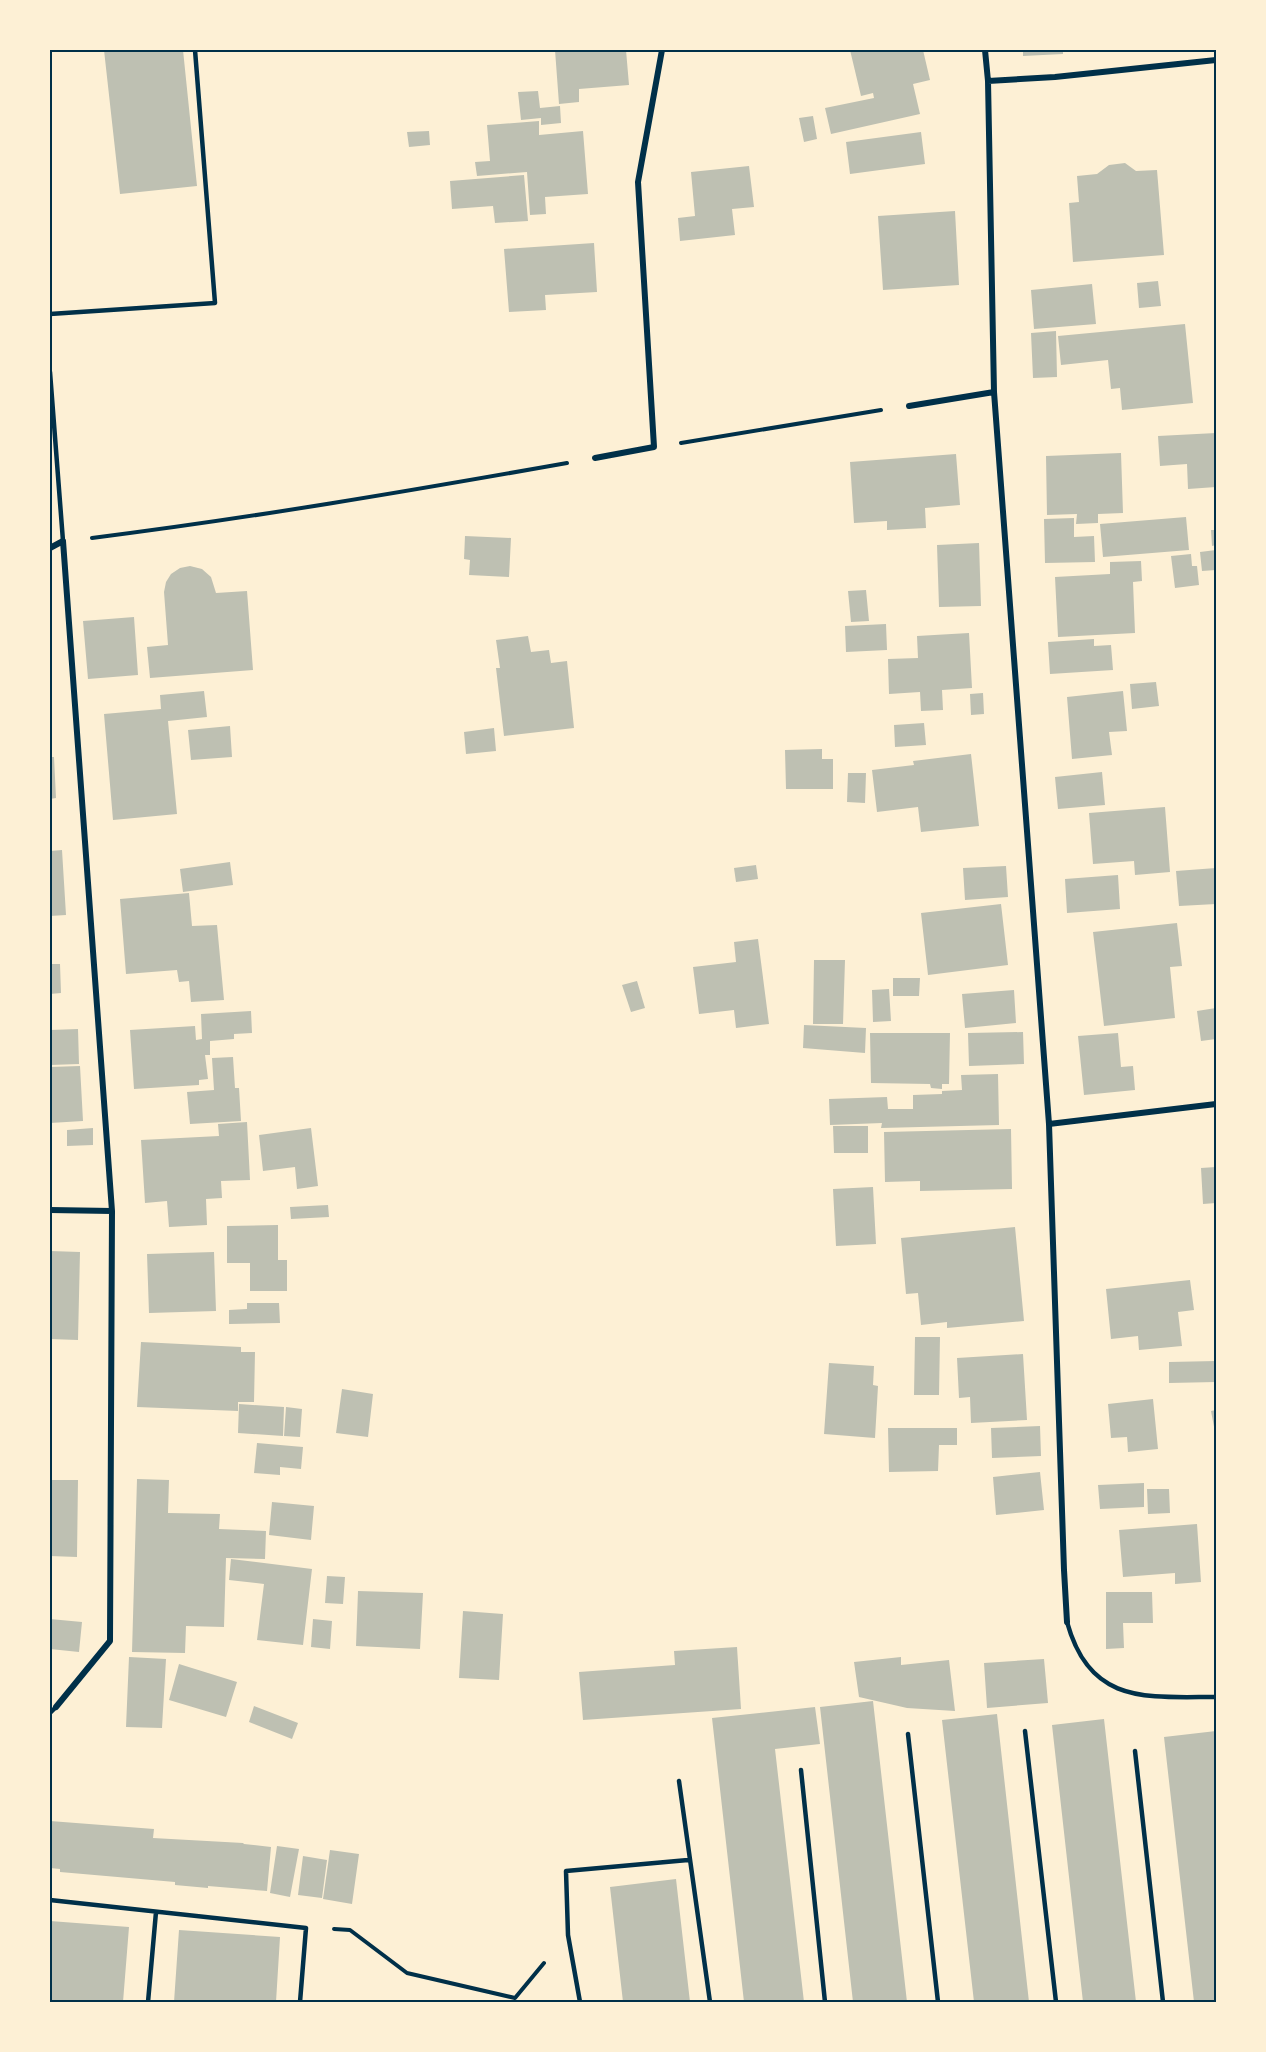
<svg xmlns="http://www.w3.org/2000/svg" width="1266" height="2052" font-family="Rubik,sans-serif">
	<rect width="100%" height="100%" fill="#fdf0d5"/>
	<path fill="#bec0b2" d="M 104,50 L 183,50 L 197,186 L 120,194 Z
		M 555,50 L 626,50 L 629,85 L 579,89 L 579,102 L 559,104 Z
		M 850,50 L 923,50 L 930,80 L 913,84 L 920,114 L 831,134 L 825,108 L 874,98 L 873,93 L 861,96 Z
		M 1023,50 L 1063,50 L 1063,54 L 1023,56 Z
		M 538,91 L 540,108 L 560,106 L 561,123 L 541,125 L 541,118 L 521,120 L 518,92 Z
		M 813,116 L 817,139 L 804,142 L 799,118 Z
		M 539,121 L 539,135 L 583,131 L 588,194 L 545,197 L 546,214 L 530,215 L 527,172 L 477,176 L 475,162 L 490,161 L 487,125 Z
		M 429,131 L 430,145 L 409,147 L 407,132 Z
		M 921,132 L 925,164 L 850,174 L 846,142 Z
		M 1125,163 L 1136,171 L 1157,170 L 1164,255 L 1073,262 L 1069,203 L 1079,202 L 1077,176 L 1097,174 L 1109,165 Z
		M 749,166 L 754,207 L 732,209 L 735,235 L 680,241 L 678,218 L 695,216 L 691,172 Z
		M 524,175 L 528,221 L 495,223 L 493,206 L 452,209 L 450,181 Z
		M 955,211 L 959,285 L 883,290 L 878,216 Z
		M 594,243 L 597,292 L 545,295 L 546,310 L 509,312 L 504,249 Z
		M 1158,281 L 1161,306 L 1139,308 L 1137,283 Z
		M 1092,284 L 1096,324 L 1034,329 L 1031,290 Z
		M 1185,324 L 1193,403 L 1122,410 L 1120,388 L 1111,389 L 1108,360 L 1061,365 L 1058,336 Z
		M 1056,331 L 1057,377 L 1033,378 L 1031,333 Z
		M 1216,433 L 1216,487 L 1188,489 L 1187,464 L 1160,466 L 1158,436 Z
		M 1121,453 L 1123,513 L 1098,514 L 1098,523 L 1076,524 L 1077,514 L 1047,515 L 1046,456 Z
		M 956,454 L 960,505 L 925,508 L 926,528 L 887,530 L 887,521 L 854,523 L 850,462 Z
		M 1186,517 L 1189,550 L 1103,557 L 1100,524 Z
		M 1074,518 L 1074,537 L 1094,536 L 1095,562 L 1045,563 L 1044,519 Z
		M 1211,530 L 1216,530 L 1216,545 L 1212,546 Z
		M 465,536 L 511,538 L 509,577 L 469,575 L 470,560 L 464,559 Z
		M 979,543 L 981,606 L 939,607 L 937,545 Z
		M 1216,550 L 1216,570 L 1202,571 L 1200,552 Z
		M 1191,554 L 1192,566 L 1197,566 L 1199,585 L 1175,588 L 1171,556 Z
		M 1141,561 L 1142,581 L 1133,582 L 1135,633 L 1058,637 L 1055,577 L 1110,574 L 1110,562 Z
		M 190,566 L 202,569 L 211,577 L 216,593 L 247,591 L 253,670 L 150,678 L 147,647 L 168,645 L 164,592 L 166,582 L 171,574 L 180,568 Z
		M 866,590 L 869,621 L 851,622 L 848,591 Z
		M 134,617 L 138,675 L 88,679 L 83,621 Z
		M 886,624 L 887,650 L 846,652 L 845,626 Z
		M 969,633 L 972,688 L 942,690 L 943,710 L 921,711 L 920,692 L 889,694 L 888,659 L 918,658 L 917,636 Z
		M 528,636 L 531,652 L 549,650 L 551,663 L 567,661 L 574,728 L 504,736 L 496,668 L 500,668 L 496,640 Z
		M 1094,639 L 1094,646 L 1111,645 L 1113,670 L 1050,674 L 1048,642 Z
		M 1156,682 L 1159,706 L 1132,709 L 1130,684 Z
		M 204,691 L 207,717 L 168,721 L 177,814 L 113,820 L 104,714 L 161,709 L 160,695 Z
		M 1123,691 L 1127,731 L 1109,732 L 1112,755 L 1072,759 L 1067,697 Z
		M 983,693 L 984,714 L 971,715 L 970,694 Z
		M 924,723 L 926,745 L 895,747 L 894,725 Z
		M 230,726 L 232,757 L 191,760 L 188,730 Z
		M 494,728 L 496,751 L 466,754 L 464,732 Z
		M 822,749 L 822,759 L 833,759 L 833,789 L 786,789 L 785,750 Z
		M 971,754 L 979,826 L 921,832 L 918,807 L 877,812 L 872,770 L 914,765 L 913,761 Z
		M 50,757 L 54,757 L 56,798 L 50,799 Z
		M 1102,772 L 1105,805 L 1058,809 L 1055,777 Z
		M 848,773 L 866,773 L 865,803 L 847,802 Z
		M 1165,807 L 1170,872 L 1135,875 L 1134,861 L 1093,864 L 1089,813 Z
		M 62,850 L 66,915 L 50,916 L 50,851 Z
		M 230,862 L 233,885 L 183,892 L 180,869 Z
		M 756,865 L 758,879 L 736,882 L 734,868 Z
		M 1006,866 L 1008,897 L 965,900 L 963,868 Z
		M 1216,868 L 1216,904 L 1179,906 L 1176,871 Z
		M 1118,875 L 1120,909 L 1067,913 L 1065,879 Z
		M 189,893 L 192,926 L 217,925 L 224,1000 L 191,1002 L 189,981 L 179,982 L 177,970 L 126,974 L 120,899 Z
		M 1001,904 L 1008,965 L 928,975 L 921,913 Z
		M 1177,923 L 1182,966 L 1170,967 L 1175,1018 L 1104,1026 L 1093,932 Z
		M 758,939 L 769,1024 L 736,1028 L 734,1010 L 699,1014 L 693,967 L 736,962 L 734,942 Z
		M 814,960 L 845,960 L 843,1024 L 813,1024 Z
		M 50,964 L 60,964 L 61,993 L 50,994 Z
		M 893,978 L 920,978 L 919,996 L 893,996 Z
		M 637,981 L 645,1008 L 631,1012 L 622,985 Z
		M 889,989 L 891,1021 L 873,1022 L 872,990 Z
		M 1014,990 L 1016,1023 L 965,1028 L 962,994 Z
		M 1216,1008 L 1216,1039 L 1201,1041 L 1197,1011 Z
		M 251,1011 L 252,1033 L 234,1034 L 234,1039 L 210,1041 L 210,1055 L 205,1055 L 208,1079 L 199,1080 L 199,1085 L 134,1089 L 130,1030 L 195,1026 L 196,1040 L 202,1039 L 201,1014 Z
		M 804,1025 L 866,1028 L 865,1053 L 803,1048 Z
		M 78,1029 L 79,1064 L 50,1065 L 50,1030 Z
		M 1023,1032 L 1024,1064 L 969,1066 L 968,1033 Z
		M 870,1033 L 950,1033 L 949,1084 L 942,1084 L 942,1089 L 931,1088 L 930,1084 L 871,1083 Z
		M 1118,1033 L 1121,1067 L 1133,1066 L 1135,1090 L 1084,1095 L 1078,1036 Z
		M 233,1057 L 235,1088 L 239,1088 L 241,1121 L 190,1124 L 187,1092 L 214,1090 L 212,1058 Z
		M 80,1066 L 83,1121 L 50,1123 L 50,1067 Z
		M 998,1074 L 999,1125 L 881,1128 L 882,1123 L 830,1125 L 829,1099 L 887,1097 L 888,1109 L 913,1109 L 913,1095 L 942,1094 L 942,1091 L 962,1090 L 961,1075 Z
		M 247,1122 L 250,1180 L 221,1181 L 222,1198 L 206,1199 L 207,1225 L 169,1227 L 167,1201 L 145,1203 L 141,1140 L 219,1136 L 218,1124 Z
		M 833,1126 L 868,1126 L 868,1153 L 834,1153 Z
		M 93,1128 L 93,1145 L 67,1146 L 67,1130 Z
		M 311,1128 L 318,1186 L 297,1189 L 295,1167 L 263,1171 L 259,1135 Z
		M 1011,1129 L 1012,1189 L 920,1191 L 920,1181 L 885,1182 L 884,1132 Z
		M 1216,1167 L 1216,1203 L 1203,1204 L 1201,1168 Z
		M 873,1187 L 876,1244 L 836,1246 L 833,1189 Z
		M 328,1205 L 329,1217 L 291,1219 L 290,1207 Z
		M 278,1225 L 278,1260 L 287,1260 L 287,1291 L 250,1291 L 250,1263 L 227,1263 L 227,1226 Z
		M 1015,1227 L 1024,1321 L 947,1328 L 947,1322 L 921,1325 L 918,1293 L 906,1294 L 901,1238 Z
		M 50,1251 L 80,1252 L 78,1340 L 50,1339 Z
		M 214,1252 L 216,1311 L 149,1313 L 147,1254 Z
		M 1190,1280 L 1194,1310 L 1178,1312 L 1182,1346 L 1139,1350 L 1138,1336 L 1111,1339 L 1106,1289 Z
		M 247,1303 L 279,1303 L 280,1323 L 229,1324 L 229,1310 L 247,1309 Z
		M 915,1337 L 940,1337 L 939,1395 L 914,1395 Z
		M 141,1342 L 241,1347 L 241,1352 L 255,1352 L 254,1402 L 238,1402 L 238,1411 L 137,1407 Z
		M 1023,1354 L 1027,1420 L 971,1423 L 970,1397 L 959,1398 L 957,1358 Z
		M 1216,1361 L 1216,1382 L 1169,1383 L 1169,1362 Z
		M 829,1363 L 874,1366 L 873,1385 L 878,1386 L 875,1438 L 824,1434 Z
		M 342,1389 L 373,1394 L 368,1437 L 336,1433 Z
		M 1153,1399 L 1158,1449 L 1128,1452 L 1127,1437 L 1111,1438 L 1108,1404 Z
		M 239,1404 L 284,1407 L 283,1436 L 238,1433 Z
		M 286,1407 L 302,1409 L 300,1437 L 284,1436 Z
		M 1216,1410 L 1216,1432 L 1215,1432 L 1211,1411 Z
		M 1040,1426 L 1041,1456 L 992,1458 L 991,1428 Z
		M 888,1428 L 957,1428 L 957,1445 L 939,1445 L 938,1471 L 889,1472 Z
		M 257,1443 L 303,1447 L 301,1469 L 280,1467 L 280,1475 L 254,1473 Z
		M 1040,1472 L 1044,1510 L 996,1515 L 993,1477 Z
		M 137,1479 L 169,1480 L 168,1513 L 220,1514 L 219,1529 L 266,1531 L 265,1559 L 226,1558 L 224,1627 L 186,1626 L 185,1653 L 132,1652 Z
		M 50,1480 L 78,1480 L 77,1557 L 50,1556 Z
		M 1144,1483 L 1144,1507 L 1100,1509 L 1098,1485 Z
		M 1147,1489 L 1169,1489 L 1170,1513 L 1148,1514 Z
		M 272,1502 L 314,1506 L 311,1540 L 269,1535 Z
		M 1197,1524 L 1201,1582 L 1175,1584 L 1175,1573 L 1123,1577 L 1119,1530 Z
		M 231,1559 L 312,1569 L 303,1645 L 257,1640 L 264,1584 L 229,1580 Z
		M 327,1576 L 345,1577 L 343,1604 L 325,1603 Z
		M 358,1591 L 423,1593 L 420,1649 L 356,1646 Z
		M 1106,1592 L 1152,1592 L 1153,1623 L 1123,1623 L 1124,1648 L 1106,1649 Z
		M 463,1611 L 503,1614 L 499,1680 L 459,1678 Z
		M 50,1619 L 82,1622 L 79,1652 L 50,1649 Z
		M 313,1619 L 332,1621 L 330,1649 L 311,1647 Z
		M 737,1647 L 741,1709 L 583,1720 L 579,1672 L 675,1665 L 674,1651 Z
		M 129,1657 L 166,1659 L 162,1728 L 126,1727 Z
		M 901,1657 L 901,1665 L 949,1660 L 955,1711 L 907,1708 L 859,1697 L 854,1662 Z
		M 1044,1659 L 1048,1703 L 987,1708 L 984,1663 Z
		M 179,1664 L 237,1682 L 226,1717 L 169,1700 Z
		M 873,1701 L 907,2002 L 853,2002 L 820,1707 Z
		M 254,1706 L 298,1723 L 292,1739 L 249,1722 Z
		M 815,1707 L 820,1744 L 775,1749 L 804,2002 L 744,2002 L 712,1718 Z
		M 997,1714 L 1029,2002 L 974,2002 L 942,1720 Z
		M 1104,1719 L 1136,2002 L 1083,2002 L 1052,1725 Z
		M 1216,1731 L 1216,2002 L 1194,2002 L 1164,1737 Z
		M 50,1821 L 154,1829 L 153,1838 L 243,1843 L 244,1844 L 271,1847 L 267,1891 L 208,1886 L 208,1888 L 175,1885 L 175,1882 L 60,1872 L 60,1869 L 50,1868 Z
		M 277,1846 L 299,1849 L 290,1897 L 270,1893 Z
		M 330,1850 L 359,1854 L 352,1904 L 323,1899 Z
		M 303,1856 L 327,1860 L 322,1898 L 298,1895 Z
		M 676,1879 L 690,2002 L 623,2002 L 610,1887 Z
		M 50,1921 L 129,1927 L 123,2002 L 50,2002 Z
		M 179,1930 L 280,1937 L 276,2002 L 174,2002 Z"/>
	<g fill="none" stroke-linecap="round" stroke-linejoin="round">
		<path stroke="#003049" stroke-width="4" d="M 681,443 L 881,410
			M 92,538 C 251,518 409,491 567,463
			M 334,1929 L 350,1930 L 407,1973 L 515,1998 L 544,1963"/>
		<path stroke="#003049" stroke-width="4.5" d="M 50,314 L 215,303 L 195,50
			M 50,372 L 63,541
			M 1067,1622 C 1090,1705 1146,1697 1216,1697
			M 50,1713 L 56,1707
			M 1025,1731 L 1056,2002
			M 908,1734 L 938,2002
			M 1135,1751 L 1163,2002
			M 801,1770 L 825,2002
			M 679,1781 L 710,2002
			M 50,1900 L 306,1928 L 300,2002
			M 148,2002 L 156,1912
			M 580,2002 L 568,1935 L 566,1871 L 688,1860"/>
		<path stroke="#003049" stroke-width="6" d="M 985,50 L 988,81 L 994,392 L 1049,1124 L 1064,1570 L 1067,1622
			M 988,81 L 1055,77 L 1216,60
			M 909,406 L 994,392
			M 595,458 L 654,447 L 638,182 L 662,50
			M 50,548 L 63,541 L 112,1211 L 110,1641 L 56,1707
			M 1049,1124 L 1216,1104
			M 50,1210 L 112,1211"/>
	</g>
	<rect width="1266" height="2052" fill="none" stroke="#fdf0d5" stroke-width="102"/>
	<rect x="51" y="51" width="1164" height="1950" fill="none" stroke="#003049" stroke-width="2"/>
</svg>
